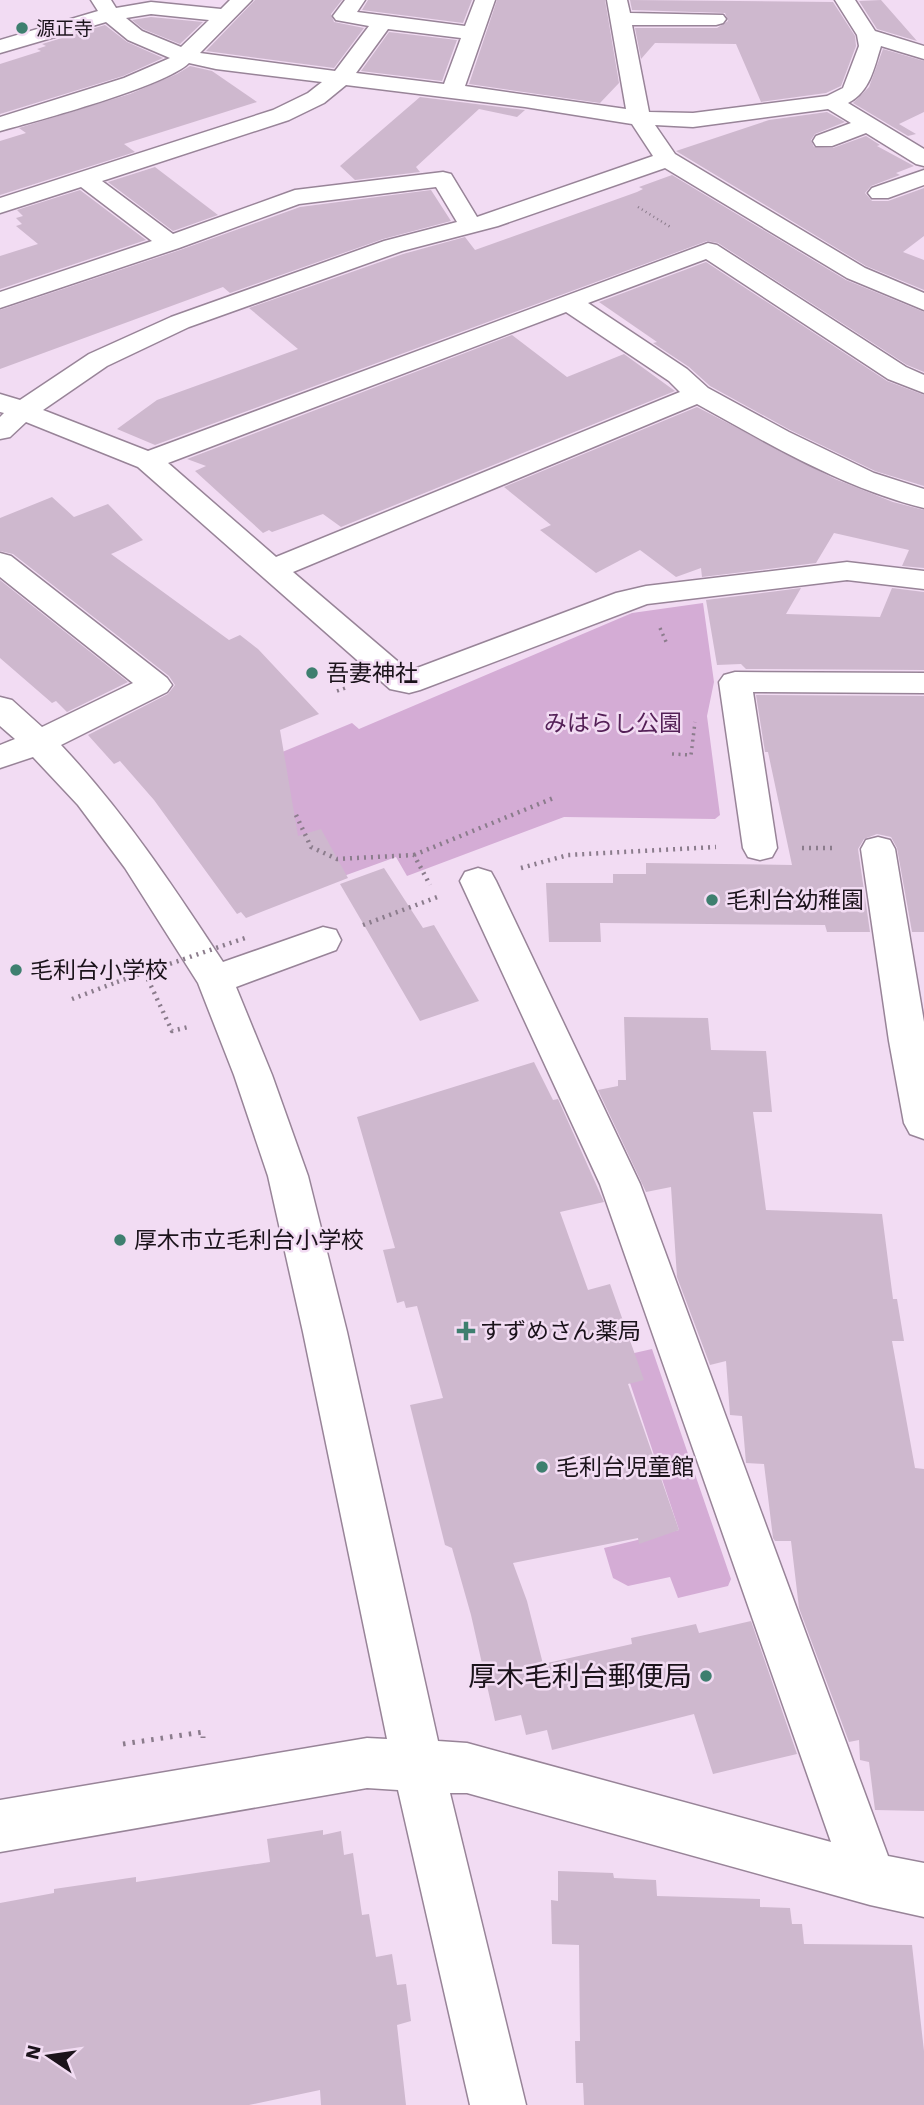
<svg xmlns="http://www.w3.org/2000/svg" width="924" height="2105" font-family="'Work Sans','Noto Sans JP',sans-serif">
	<rect width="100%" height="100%" fill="#f2dcf3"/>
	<path fill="#d4acd5" d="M 703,603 L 714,682 L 707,716 L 720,815 L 715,819 L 564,817 L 407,876 L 396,857 L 319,885 L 251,765 L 352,723 L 359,729 L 632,613 Z
		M 652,1349 L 731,1579 L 728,1586 L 678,1598 L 670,1577 L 628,1586 L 613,1578 L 604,1548 L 679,1530 L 621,1356 Z"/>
	<path fill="#ceb8ce" d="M 255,0 L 342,0 L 331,14 L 334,22 L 364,28 L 334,68 L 206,51 Z
		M 368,0 L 472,0 L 463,23 L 362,10 Z
		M 497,0 L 605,0 L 619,83 L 600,103 L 469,84 Z
		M 630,0 L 833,2 L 855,36 L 856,46 L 841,86 L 826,93 L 761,102 L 736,44 L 655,43 L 641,59 L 635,28 L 717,28 L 728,21 L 725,13 L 632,10 Z
		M 881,0 L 917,41 L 877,29 L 859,1 Z
		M 151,17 L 203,22 L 180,44 L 143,29 L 132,20 Z
		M 105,25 L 127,42 L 163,58 L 123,76 L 0,114 L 0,64 L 41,51 L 37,49 L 46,46 L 42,44 Z
		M 389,32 L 457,40 L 442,81 L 361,71 Z
		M 883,49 L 924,61 L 924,112 L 899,124 L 916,134 L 908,136 L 853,103 L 869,87 Z
		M 190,66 L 212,71 L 257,102 L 124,144 L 135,152 L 0,195 L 0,141 L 26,133 L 19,128 L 130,94 L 177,74 Z
		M 420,97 L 525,110 L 517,117 L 479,109 L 416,167 L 420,172 L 355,180 L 340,166 Z
		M 827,112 L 845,122 L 815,134 L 811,140 L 814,147 L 833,148 L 866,136 L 880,145 L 877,146 L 914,166 L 896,173 L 900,175 L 871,186 L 865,193 L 872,201 L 888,201 L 924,188 L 924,236 L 903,252 L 924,260 L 924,290 L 866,266 L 676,151 L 769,120 Z
		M 155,167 L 218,215 L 173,231 L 108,182 Z
		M 672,175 L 846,280 L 924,312 L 924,372 L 907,365 L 718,243 L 707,241 L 155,445 L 117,429 L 157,400 L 298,349 L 249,308 L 403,254 L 465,237 L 475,250 L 637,192 L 643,189 L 639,187 Z
		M 80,190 L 146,240 L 0,289 L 0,256 L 38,244 L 16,226 L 22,224 L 16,218 L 23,216 L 17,210 Z
		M 431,190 L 451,221 L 383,239 L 230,293 L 223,287 L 0,369 L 0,310 L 180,250 L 300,207 Z
		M 706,262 L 887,381 L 924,395 L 924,486 L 875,471 L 790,430 L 710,386 L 689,367 L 653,343 L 657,342 L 599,302 Z
		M 512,335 L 567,377 L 624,354 L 675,391 L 341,527 L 323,514 L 272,532 L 269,530 L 263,533 L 195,471 L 206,466 L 187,459 Z
		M 697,407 L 835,479 L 893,502 L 924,510 L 924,568 L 902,566 L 909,550 L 834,533 L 816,563 L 702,577 L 701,568 L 676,577 L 640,550 L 596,573 L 540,530 L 551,525 L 504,487 Z
		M 52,497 L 74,517 L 108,504 L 143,540 L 111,554 L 229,640 L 240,635 L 258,649 L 319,714 L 280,730 L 298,836 L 321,829 L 348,878 L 246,918 L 241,912 L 237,914 L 154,800 L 120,761 L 114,764 L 88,735 L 168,694 L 175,685 L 169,676 L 13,554 L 0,551 L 0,518 Z
		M 0,580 L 128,682 L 67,712 L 56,701 L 52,703 L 0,658 Z
		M 801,588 L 786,614 L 880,617 L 892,588 L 924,592 L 924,670 L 746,669 L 741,664 L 717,665 L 706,600 Z
		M 756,695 L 924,696 L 924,932 L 912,932 L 897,848 L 891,837 L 877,834 L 864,839 L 858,849 L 870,932 L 827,932 L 825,925 L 600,923 L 601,942 L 549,942 L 546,883 L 613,883 L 613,874 L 646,874 L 646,863 L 792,865 L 768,752 L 765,752 Z
		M 384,868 L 423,928 L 434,925 L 479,1001 L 420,1021 L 340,884 Z
		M 624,1017 L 708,1018 L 711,1050 L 766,1051 L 772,1112 L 753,1112 L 766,1210 L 882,1214 L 893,1299 L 897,1299 L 904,1341 L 892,1341 L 915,1468 L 924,1469 L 924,1811 L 875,1810 L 869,1762 L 860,1760 L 859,1740 L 849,1742 L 799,1608 L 791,1541 L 775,1541 L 773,1538 L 764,1464 L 746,1463 L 742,1416 L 730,1415 L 726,1361 L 710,1365 L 677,1277 L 671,1187 L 646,1192 L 598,1090 L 618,1086 L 618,1080 L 626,1080 Z
		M 534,1062 L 553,1100 L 558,1099 L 604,1202 L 560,1212 L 588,1290 L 610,1284 L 644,1380 L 628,1384 L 679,1530 L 639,1544 L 638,1538 L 513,1563 L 527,1601 L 543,1664 L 632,1644 L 631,1638 L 696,1624 L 699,1633 L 751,1621 L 797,1754 L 713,1774 L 694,1714 L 552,1750 L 547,1730 L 526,1735 L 521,1715 L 495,1721 L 471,1615 L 452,1548 L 445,1545 L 410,1405 L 443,1398 L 417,1306 L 406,1308 L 404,1301 L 397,1303 L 383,1250 L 395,1248 L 357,1117 Z
		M 323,1830 L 323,1835 L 341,1831 L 344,1855 L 353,1853 L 362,1915 L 369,1914 L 376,1957 L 392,1954 L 397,1985 L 406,1984 L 411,2021 L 397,2025 L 406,2105 L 321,2105 L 320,2090 L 249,2105 L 0,2105 L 0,1903 L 54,1893 L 54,1889 L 136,1877 L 136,1882 L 270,1862 L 267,1839 Z
		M 558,1871 L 613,1873 L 614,1878 L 656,1880 L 657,1896 L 760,1899 L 760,1907 L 790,1908 L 792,1924 L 802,1924 L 804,1944 L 912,1945 L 924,2051 L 924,2105 L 584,2105 L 583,2083 L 576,2083 L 575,2041 L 580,2041 L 579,1945 L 552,1944 L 551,1900 L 558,1901 Z"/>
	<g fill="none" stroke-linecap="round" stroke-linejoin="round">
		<defs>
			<path id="minor" d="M 91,0 L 111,0 L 116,8 L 151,2 L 221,9 L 230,0 L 252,0 L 200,53 L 335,71 L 369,26 L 336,20 L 333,16 L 345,0 L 365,0 L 357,12 L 465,26 L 475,0 L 495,0 L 465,86 L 626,109 L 607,0 L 627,0 L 630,13 L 723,15 L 726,19 L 723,23 L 716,25 L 632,25 L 649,112 L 693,113 L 827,96 L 843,88 L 859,46 L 857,35 L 835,0 L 855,0 L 875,31 L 924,46 L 924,59 L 881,46 C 874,68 870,92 848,103 L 924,149 L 924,166 L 916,164 L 866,133 L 832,146 L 816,146 L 813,141 L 816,136 L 851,123 L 828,109 L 693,127 L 655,125 L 675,154 L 865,268 L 924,293 L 924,310 L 847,278 L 665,168 L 498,226 L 402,251 L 189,327 L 107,366 L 43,410 L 148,451 L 708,243 L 717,245 L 906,367 L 924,375 L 924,393 L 888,379 L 706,259 L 588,303 L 687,369 L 708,388 L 789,432 L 874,473 L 924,489 L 924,508 C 843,488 769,444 697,404 L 293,572 L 409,671 L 616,593 L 646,586 L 847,562 L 924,571 L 924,589 L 847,580 L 647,604 L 420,690 L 409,693 L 390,689 L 138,467 L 26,422 L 10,437 L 0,439 L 0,417 L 4,413 L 0,412 L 0,394 L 20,400 L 89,354 L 171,317 L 384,241 L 457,222 L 436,187 L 299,204 L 179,248 L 0,308 L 0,292 L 152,241 L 81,187 L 0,213 L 0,198 L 273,110 L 308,93 L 322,82 L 216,69 L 189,63 C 166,86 37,121 0,131 L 0,117 L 124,78 L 170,58 L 128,40 L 106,22 L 0,53 L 0,40 L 98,11 ZM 151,14 L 209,20 L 181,47 L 142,31 L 126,18 ZM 388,29 L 461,38 L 444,84 L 356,73 ZM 346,85 L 525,107 L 632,124 L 653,156 L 477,217 L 451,174 L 443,172 L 295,190 L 173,234 L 102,181 L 289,120 L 324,103 ZM 566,312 L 669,381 L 680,392 L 276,557 L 168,463 Z
				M 924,170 L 924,185 L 888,198 L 872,198 L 868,193 L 872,188 Z
				M 0,553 L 11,556 L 167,678 L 172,685 L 167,692 L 61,745 C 124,812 173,886 223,962 L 323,927 L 336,930 L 341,940 L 336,950 L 236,987 L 272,1075 L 308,1176 L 347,1332 L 438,1741 L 467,1743 L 831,1842 L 600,1184 L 460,881 L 465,872 L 478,868 L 491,872 L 496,881 L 640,1184 L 888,1856 L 924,1863 L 924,1917 L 870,1905 L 467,1793 L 450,1793 L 526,2105 L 470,2105 L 398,1790 L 367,1788 L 0,1852 L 0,1800 L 367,1738 L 387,1739 L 303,1332 L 268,1176 L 234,1075 L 198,983 L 125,868 L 78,805 L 33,757 L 0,768 L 0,745 L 15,739 L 0,726 L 0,697 L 12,700 L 42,727 L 133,683 L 0,577 Z
				M 735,672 L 924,673 L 924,693 L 753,692 L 777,848 L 772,857 L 760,860 L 748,857 L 743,848 L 719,682 L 724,675 Z
				M 878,837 L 890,840 L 895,849 L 924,1022 L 924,1139 L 910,1134 L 904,1123 L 889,1041 L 861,849 L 866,840 Z"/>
		</defs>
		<use href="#minor" stroke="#988498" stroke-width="3"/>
		<path stroke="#8b7c8c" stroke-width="2.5" stroke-dasharray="1 3.5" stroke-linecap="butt" d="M 638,207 L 672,228"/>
		<path stroke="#8b7c8c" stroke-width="3.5" stroke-dasharray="2 4.5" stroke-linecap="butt" d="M 660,628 L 667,644
			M 337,691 L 348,687
			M 672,754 L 691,755 L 695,722"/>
		<path stroke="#8b7c8c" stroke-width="4.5" stroke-dasharray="2 5" stroke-linecap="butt" d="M 296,815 L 311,847 L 337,859 L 414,855 L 430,885
			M 802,848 L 835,848
			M 414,855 L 556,797
			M 521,868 L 568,855 L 716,847
			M 363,925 L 440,896
			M 145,973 L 172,1031 L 188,1027
			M 72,999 L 117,982"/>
		<path stroke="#8b7c8c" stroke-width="5" stroke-dasharray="2.5 7" stroke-linecap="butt" d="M 123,1744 L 203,1732 L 203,1738"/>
		<use href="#minor" fill="#fff" fill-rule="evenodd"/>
		<path stroke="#8b7c8c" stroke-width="4.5" stroke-dasharray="2 5" stroke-linecap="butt" d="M 117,982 L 248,937"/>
	</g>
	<g fill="#3e7f6f" stroke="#f2dcf3" stroke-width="2.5">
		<circle cx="22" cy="28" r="7"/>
		<circle cx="312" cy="673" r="7"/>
		<circle cx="712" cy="900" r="7"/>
		<circle cx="16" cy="970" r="7"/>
		<circle cx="120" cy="1240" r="7"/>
		<path d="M462.5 1320.5h7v7h7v7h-7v7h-7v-7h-7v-7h7z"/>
		<circle cx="542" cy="1467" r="7"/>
		<circle cx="706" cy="1676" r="7"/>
	</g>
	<g text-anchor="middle" stroke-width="5" stroke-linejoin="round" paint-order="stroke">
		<g font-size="19" fill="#1b131b" stroke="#f2dcf3" text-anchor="start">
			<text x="36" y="35">源正寺</text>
		</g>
		<g font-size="23" fill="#1b131b" stroke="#f2dcf3" text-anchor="start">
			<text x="326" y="681">吾妻神社</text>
			<text x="726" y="908">毛利台幼稚園</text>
			<text x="30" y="978">毛利台小学校</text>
			<text x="134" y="1248">厚木市立毛利台小学校</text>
			<text x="480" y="1339">すずめさん薬局</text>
			<text x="556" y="1475">毛利台児童館</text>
		</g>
		<g font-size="23" fill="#542057" stroke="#f2dcf3">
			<text x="613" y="731">みはらし公園</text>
		</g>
		<g font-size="28" fill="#1b131b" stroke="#f2dcf3" text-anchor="end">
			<text x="692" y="1686">厚木毛利台郵便局</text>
		</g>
	</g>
	<g transform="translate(49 2056) rotate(283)" stroke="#f2dcf3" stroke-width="5" paint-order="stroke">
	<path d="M0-5L12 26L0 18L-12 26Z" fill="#1b131b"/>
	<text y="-10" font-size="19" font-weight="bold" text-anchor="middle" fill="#1b131b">N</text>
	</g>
</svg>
